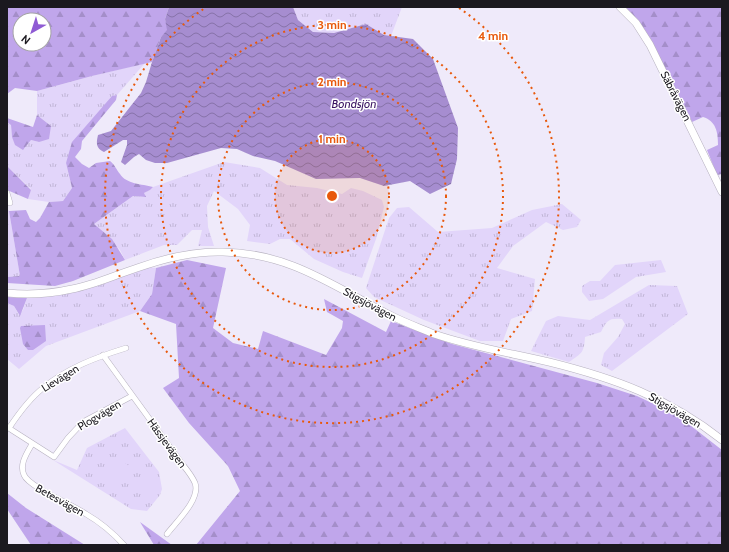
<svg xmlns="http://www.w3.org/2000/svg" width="729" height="552" font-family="Cabin,sans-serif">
	<defs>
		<pattern id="grass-tufts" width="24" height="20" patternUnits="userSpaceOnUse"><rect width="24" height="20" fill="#e2d5fa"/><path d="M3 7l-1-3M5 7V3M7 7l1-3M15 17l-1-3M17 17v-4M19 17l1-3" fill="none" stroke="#c1b6d6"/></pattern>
		<pattern id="forest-firs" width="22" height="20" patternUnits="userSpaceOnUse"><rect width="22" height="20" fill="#c0a6eb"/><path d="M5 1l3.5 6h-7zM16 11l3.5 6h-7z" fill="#a48ec9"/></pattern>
		<pattern id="water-waves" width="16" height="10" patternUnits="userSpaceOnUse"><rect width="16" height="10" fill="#a68dd0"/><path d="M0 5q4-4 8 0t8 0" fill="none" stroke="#8672a8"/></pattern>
	</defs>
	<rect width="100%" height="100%" fill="#efeafa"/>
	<path fill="url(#grass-tufts)" d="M 293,7 L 402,7 L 391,36 L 384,35 L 366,24 L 334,33 L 313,32 L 298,20 Z
		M 145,63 L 117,95 L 112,96 L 66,163 L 72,188 L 63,201 L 49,202 L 28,199 L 31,189 L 7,166 L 7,122 L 11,124 L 12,137 L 24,149 L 31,140 L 39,142 L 51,126 L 37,115 L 37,91 L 92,76 Z
		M 224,162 L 260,168 L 287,185 L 317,188 L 342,194 L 351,188 L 363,191 L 382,200 L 384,207 L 376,239 L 362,278 L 343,272 L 314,259 L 290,239 L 280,239 L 270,244 L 247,241 L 250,225 L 238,209 L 214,191 L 207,206 L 208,227 L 214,246 L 198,246 L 202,230 L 192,230 L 177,245 L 164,245 L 125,260 L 120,250 L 94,224 L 133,196 L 145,197 L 144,193 L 150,190 L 153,187 Z
		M 562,204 L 581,220 L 577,227 L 563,230 L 546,222 L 513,246 L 497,268 L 535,279 L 532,311 L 511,319 L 503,341 L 480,341 L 424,320 L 374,297 L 366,288 L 389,218 L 397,208 L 409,207 L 438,232 L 492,228 L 532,210 Z
		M 7,209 L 9,211 L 20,276 L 7,277 Z
		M 661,260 L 666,272 L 636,277 L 603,299 L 589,301 L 582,292 L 582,286 L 590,281 L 600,281 L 615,265 Z
		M 147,267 L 156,268 L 152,294 L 140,311 L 46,346 L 19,369 L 7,359 L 7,303 L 14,306 L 19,315 L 23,310 L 27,298 L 59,295 Z
		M 649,285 L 677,286 L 688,314 L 612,371 L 601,365 L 604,353 L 618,337 L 625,324 L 622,319 C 609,318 607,320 601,332 L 585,337 C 584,353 582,353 569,362 L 531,351 L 546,321 L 558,316 L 590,320 Z
		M 125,428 L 159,472 L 162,489 L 160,495 L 147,511 L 131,509 L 53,460 L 77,470 L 87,448 Z"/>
	<path fill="url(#forest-firs)" fill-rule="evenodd" d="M 7,7 L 169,7 L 165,19 L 168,30 L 161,37 L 152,62 L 92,76 L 37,91 L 15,88 L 7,94 ZM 20,20 L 44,20 L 44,44 L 20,44 Z
		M 623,7 L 722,7 L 722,174 L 717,175 L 707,150 L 718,145 C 718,132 716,121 703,117 L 692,122 L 650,39 Z
		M 117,95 L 116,100 L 82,141 L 81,149 L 75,157 L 82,164 L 89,168 L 96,163 L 110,161 C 115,165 116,169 120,174 C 126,184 142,184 153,187 L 150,190 L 144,193 L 146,197 L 133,196 L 94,224 L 112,239 L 125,260 L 73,281 L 55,286 L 7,283 L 7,277 L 20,276 L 9,211 L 26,210 L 30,219 L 36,222 L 40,218 L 49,202 L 63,201 L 72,188 L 66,163 L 72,142 L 112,96 Z
		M 37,115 L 51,126 L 49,139 L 39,142 L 31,140 L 23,150 L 15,145 L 12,137 L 11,125 L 7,122 L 7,118 L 33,127 Z
		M 7,166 L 31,190 L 28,199 L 7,190 Z
		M 187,260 L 226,268 L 213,328 L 233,343 L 258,349 L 263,331 L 326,355 L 342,328 L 343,321 L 327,312 L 324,299 L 386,332 L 391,321 L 452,344 L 597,383 L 637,396 L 677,415 L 722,450 L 722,545 L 196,545 L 240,491 L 228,466 L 189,423 L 163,388 L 179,378 L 176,324 L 140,311 L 152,294 L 156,268 Z
		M 7,297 L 27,298 L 20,316 L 14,306 L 7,303 Z
		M 45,325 L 46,341 L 33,350 L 28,350 L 23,344 L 20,328 L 21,326 Z
		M 7,493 L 26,508 L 85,545 L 31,545 L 7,509 Z
		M 140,522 L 172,545 L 154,545 Z"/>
	<path fill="#e2d5fa" d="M 118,457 L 130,467 L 112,490 L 100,480 Z
		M 145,473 L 156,482 L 149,491 L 137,482 Z"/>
	<path fill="url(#water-waves)" d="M 169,7 L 293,7 L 298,20 L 313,32 L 334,33 L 366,24 L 384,35 L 413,39 L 433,59 L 458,128 L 457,159 L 451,184 L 430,194 L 410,181 L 384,186 L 360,178 L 316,179 L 275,161 L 253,156 L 237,149 L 221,148 L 167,163 L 155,163 L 146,160 L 139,154 L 134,157 L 125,165 L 121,162 L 127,145 L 127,140 L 123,140 L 104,152 C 96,148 96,144 98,135 L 111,131 L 141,93 L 146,82 L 152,62 L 161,37 L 167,30 L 165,19 Z"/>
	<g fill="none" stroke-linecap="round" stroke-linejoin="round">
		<defs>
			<path id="minor" d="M 7,193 L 10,203
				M 103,355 L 183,465 C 187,470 192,476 195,483 C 201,499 176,522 167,534
				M 7,427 L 54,457 L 68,438 L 83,422 L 132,396
				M 9,428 C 19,413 29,399 43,388 C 67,368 97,357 126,348
				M 32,444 C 27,453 19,464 24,475 C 29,487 73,505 86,514 C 100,522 113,533 124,545"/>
			<path id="secondary" d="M 620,7 L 636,23 L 650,45 L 722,192
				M 7,293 C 29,295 50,294 72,289 C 94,285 115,275 137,268 C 165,258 193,251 223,252 C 291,253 334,287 392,316 C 406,323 420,328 434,334 C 472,347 511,353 549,362 C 614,378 669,398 722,440"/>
		</defs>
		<use href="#minor" stroke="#b6b1bf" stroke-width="6"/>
		<use href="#secondary" stroke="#b6b1bf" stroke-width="8"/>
		<use href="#minor" stroke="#fff" stroke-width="5"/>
		<use href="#secondary" stroke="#fff" stroke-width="7"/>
	</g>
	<circle cx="332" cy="196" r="57" fill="#e8590c" fill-opacity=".12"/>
	<g fill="none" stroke="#e8590c" stroke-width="2" stroke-dasharray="2 4">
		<circle cx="332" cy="196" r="57"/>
		<circle cx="332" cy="196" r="114"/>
		<circle cx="332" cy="196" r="171"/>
		<path d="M459 8A227 227 0 1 1 205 8"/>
	</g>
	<g text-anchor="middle" stroke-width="3" stroke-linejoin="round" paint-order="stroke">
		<g font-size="11" fill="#1b191f" stroke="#fff">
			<text transform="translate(676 96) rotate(63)" y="4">Säbråvägen</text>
			<text transform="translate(370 304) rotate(28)" y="4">Stigsjövägen</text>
			<text transform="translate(60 378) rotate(-32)" y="4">Lievägen</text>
			<text transform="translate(675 410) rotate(30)" y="4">Stigsjövägen</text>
			<text transform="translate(99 415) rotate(-31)" y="4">Plogvägen</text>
			<text transform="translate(167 443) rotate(54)" y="4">Hässjevägen</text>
			<text transform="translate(60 500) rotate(29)" y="4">Betesvägen</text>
		</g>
		<g font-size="12" font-style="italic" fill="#391261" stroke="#fff">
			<text x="354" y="108">Bondsjön</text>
		</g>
	</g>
	<circle cx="332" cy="196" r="6" fill="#e8590c" stroke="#fff" stroke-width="2"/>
	<g font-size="12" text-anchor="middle" font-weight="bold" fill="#e8590c" stroke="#fff" stroke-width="3" stroke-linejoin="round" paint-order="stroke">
		<text x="332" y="29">3 min</text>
		<text x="493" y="40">4 min</text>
		<text x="332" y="86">2 min</text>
		<text x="332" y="143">1 min</text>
	</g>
	<rect width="729" height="552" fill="none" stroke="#1b191f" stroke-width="16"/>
	<g transform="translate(32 32) rotate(219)"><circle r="19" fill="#ffffff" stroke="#a4a3a5"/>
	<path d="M0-3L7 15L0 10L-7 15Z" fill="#8f5bd4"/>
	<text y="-6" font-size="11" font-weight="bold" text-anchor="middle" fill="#1b191f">N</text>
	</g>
</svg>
